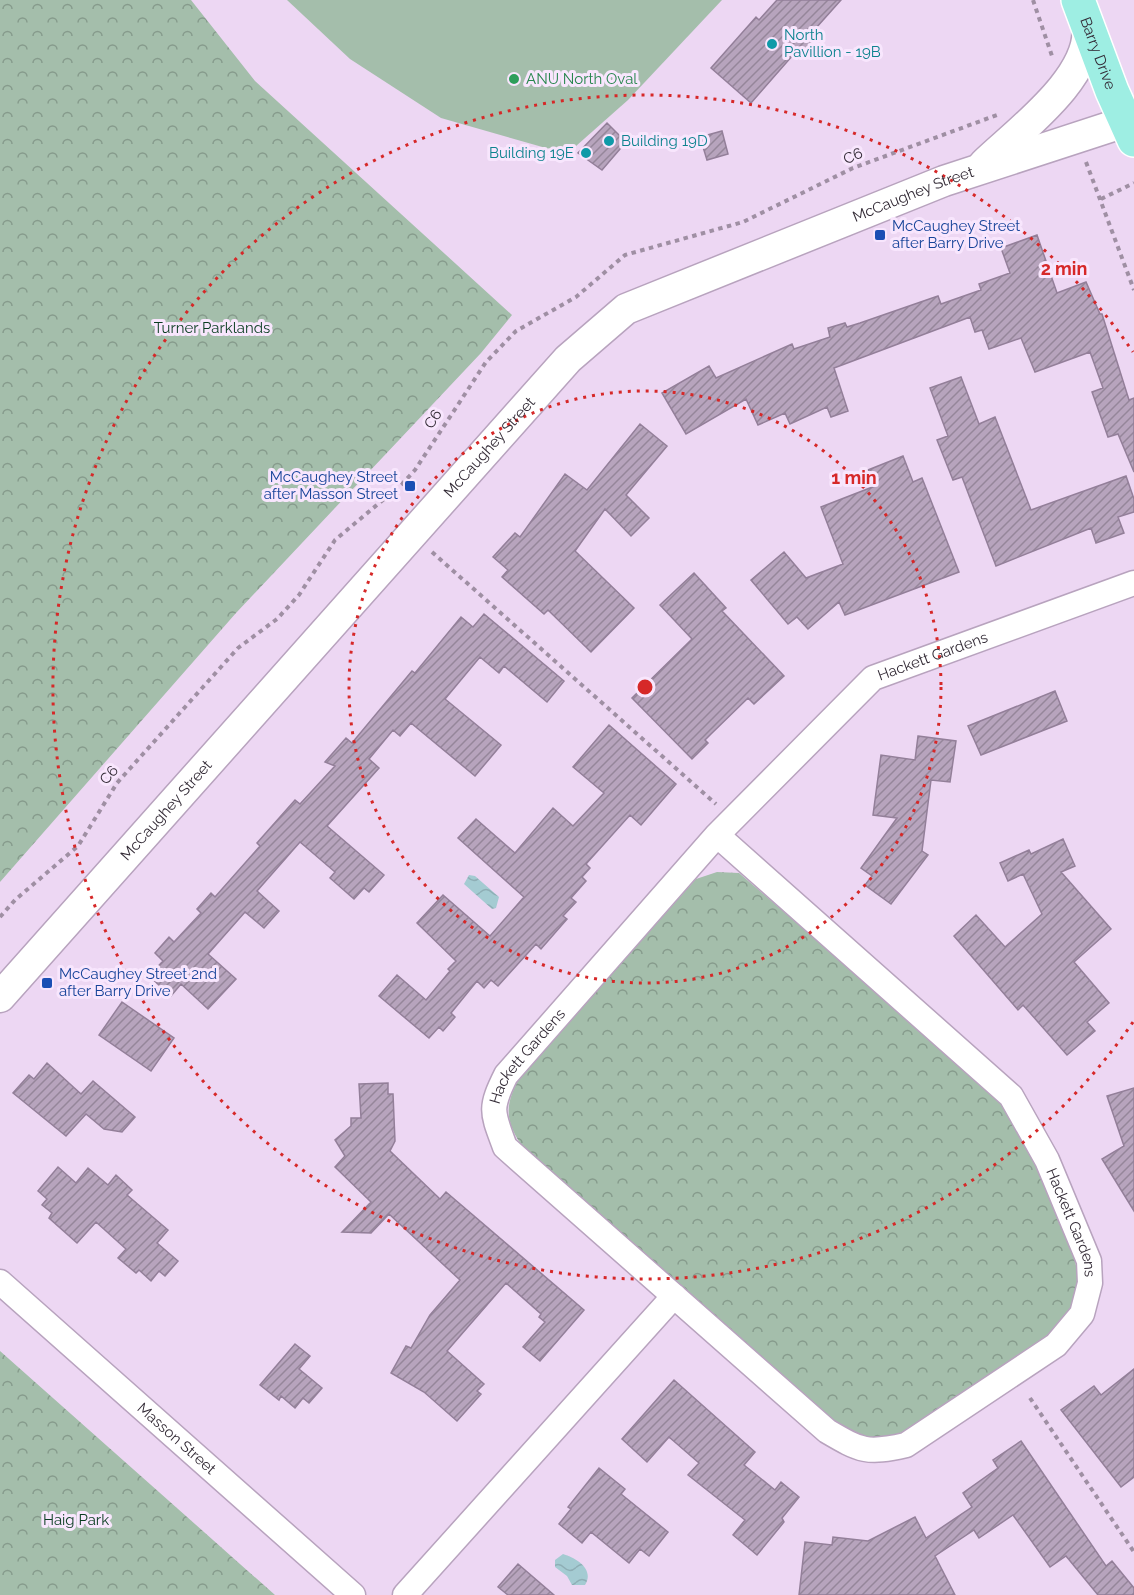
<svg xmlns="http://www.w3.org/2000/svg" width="1134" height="1595" font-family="Raleway,sans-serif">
	<defs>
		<pattern id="park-crowns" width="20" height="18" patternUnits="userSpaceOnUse" patternTransform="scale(1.5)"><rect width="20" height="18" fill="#a4beab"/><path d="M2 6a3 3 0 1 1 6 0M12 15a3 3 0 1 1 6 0" fill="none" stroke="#869b8c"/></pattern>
		<pattern id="water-waves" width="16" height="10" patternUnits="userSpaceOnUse" patternTransform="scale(1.5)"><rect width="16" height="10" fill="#a4cbd2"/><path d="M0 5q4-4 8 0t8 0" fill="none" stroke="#8eaeb5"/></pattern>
		<pattern id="building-hatch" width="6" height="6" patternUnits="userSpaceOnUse" patternTransform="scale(1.5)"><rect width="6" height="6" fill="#b7a4bd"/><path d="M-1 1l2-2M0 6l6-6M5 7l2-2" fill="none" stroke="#95869a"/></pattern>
	</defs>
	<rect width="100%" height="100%" fill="#edd7f3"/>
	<path fill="url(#park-crowns)" d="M 0,0 L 191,0 L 255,81 L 512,315 L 481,353 L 236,613 L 0,882 Z
		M 717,872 L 739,873 L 996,1095 L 1018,1125 L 1073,1251 L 1080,1285 L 1078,1300 L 1057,1329 L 907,1430 C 871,1447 866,1439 831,1425 L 526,1151 C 502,1120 504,1102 525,1069 L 696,879 Z
		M 0,1351 L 275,1595 L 0,1595 Z"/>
	<path fill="#a4beab" d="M 287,0 L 722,0 L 628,100 L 567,154 L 441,118 L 350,59 Z"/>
	<path fill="url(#water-waves)" d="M 469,875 L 475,876 L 499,897 L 496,908 L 492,909 L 464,884 Z
		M 563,1554 C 576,1558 595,1569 585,1585 L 572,1585 L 567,1576 L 555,1567 L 555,1560 Z"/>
	<path fill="url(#building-hatch)" stroke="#937f99" stroke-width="1.5" d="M 777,0 L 841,0 L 816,28 L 821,32 L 798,59 L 793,55 L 751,103 L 711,68 L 756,17 L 759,20 Z
		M 607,123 L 626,142 L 602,170 L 578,153 Z
		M 722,131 L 728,154 L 707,160 L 700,137 Z
		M 1037,235 L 1057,293 L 1086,282 L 1100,314 L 1102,314 L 1129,400 L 1134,398 L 1134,472 L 1118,434 L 1108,437 L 1092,392 L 1103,388 L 1090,352 L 1035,372 L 1021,338 L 989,349 L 982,330 L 975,332 L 970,317 L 834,368 L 848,411 L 831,417 L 827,407 L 790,424 L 785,413 L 758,425 L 746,399 L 686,434 L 662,393 L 709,366 L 716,378 L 792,344 L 794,349 L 830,337 L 828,328 L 845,323 L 847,327 L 860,323 L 938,296 L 941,304 L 981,290 L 979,284 L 1010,273 L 1001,248 Z
		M 961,377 L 979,424 L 995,417 L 1031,510 L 1126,476 L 1134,499 L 1134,512 L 1118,517 L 1124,533 L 1096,543 L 1091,528 L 996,566 L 962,477 L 953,480 L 937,440 L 948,436 L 930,388 Z
		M 640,424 L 667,446 L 626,495 L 649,518 L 631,536 L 605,509 L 575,551 L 634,608 L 591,652 L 548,610 L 544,614 L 502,577 L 508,570 L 493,557 L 515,533 L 520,537 L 565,474 L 587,490 Z
		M 903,456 L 913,482 L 922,478 L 959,572 L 845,615 L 839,602 L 808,629 L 797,617 L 788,624 L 751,580 L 784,552 L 806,578 L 843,564 L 821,507 L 875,486 L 868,470 Z
		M 694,573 L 726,608 L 722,611 L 784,676 L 754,704 L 748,698 L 711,734 L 705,740 L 708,743 L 692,759 L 632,698 L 692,639 L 660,605 Z
		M 484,614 L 564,681 L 547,702 L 504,666 L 499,673 L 480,657 L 445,699 L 501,745 L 475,776 L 411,723 L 400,736 L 393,730 L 369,759 L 379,768 L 327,826 L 384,875 L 369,892 L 364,888 L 354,899 L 330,878 L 335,872 L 300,842 L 257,891 L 279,911 L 264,928 L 245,912 L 208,954 L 236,979 L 208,1009 L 181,984 L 171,996 L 149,976 L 163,961 L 155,953 L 169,937 L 174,942 L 201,913 L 197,909 L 211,893 L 215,897 L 260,846 L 257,843 L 295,800 L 300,804 L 335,766 L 325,762 L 346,738 L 352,743 L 412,671 L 415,673 L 461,617 L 473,627 Z
		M 1055,691 L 1067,721 L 981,755 L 968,726 Z
		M 609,725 L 676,784 L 641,825 L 630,815 L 586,864 L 590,868 L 582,877 L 586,881 L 571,898 L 576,902 L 563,916 L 567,919 L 541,949 L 536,944 L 498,986 L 491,980 L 484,988 L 477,981 L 451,1013 L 455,1017 L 443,1031 L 439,1027 L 429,1038 L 379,996 L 397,975 L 426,1000 L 450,971 L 448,969 L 456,961 L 417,923 L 443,895 L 490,936 L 524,897 L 458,838 L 476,819 L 515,853 L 553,808 L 573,826 L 604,793 L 573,767 Z
		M 918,736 L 956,741 L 950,782 L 931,780 L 922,851 L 928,855 L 891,904 L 865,885 L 872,876 L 861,868 L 897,818 L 873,815 L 881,755 L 915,760 Z
		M 1063,839 L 1075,866 L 1061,872 L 1111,929 L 1074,962 L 1109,1003 L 1087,1022 L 1095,1031 L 1067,1055 L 1023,1005 L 1018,1010 L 954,936 L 976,915 L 1005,947 L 1042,914 L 1023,874 L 1008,881 L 1000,863 L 1029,850 L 1031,854 Z
		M 122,1002 L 174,1038 L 151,1071 L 99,1035 Z
		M 47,1063 L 81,1094 L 93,1081 L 135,1117 L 122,1132 L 104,1129 L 86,1114 L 66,1136 L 13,1093 L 29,1075 L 34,1079 Z
		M 388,1083 L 388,1094 L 393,1094 L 395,1141 L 390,1151 L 440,1199 L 446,1192 L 584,1310 L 540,1361 L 523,1347 L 545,1322 L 539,1317 L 541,1314 L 506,1283 L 447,1351 L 484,1384 L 477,1391 L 481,1394 L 457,1421 L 424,1392 L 391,1373 L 406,1346 L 411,1348 L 430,1315 L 460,1280 L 389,1214 L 371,1233 L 342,1232 L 371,1202 L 335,1167 L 345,1156 L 335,1140 L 351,1126 L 351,1118 L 361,1118 L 359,1084 Z
		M 1134,1088 L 1134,1211 L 1102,1159 L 1124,1146 L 1107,1096 Z
		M 58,1167 L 76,1183 L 88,1168 L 108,1185 L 116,1175 L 132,1190 L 127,1195 L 168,1230 L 157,1243 L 178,1261 L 165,1276 L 159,1271 L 151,1281 L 139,1270 L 136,1273 L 118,1258 L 126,1249 L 96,1222 L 77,1243 L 49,1218 L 52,1213 L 42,1205 L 47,1199 L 38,1191 Z
		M 295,1344 L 310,1356 L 299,1369 L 322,1388 L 309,1403 L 303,1398 L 295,1408 L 281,1396 L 279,1400 L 260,1385 Z
		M 1134,1369 L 1134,1477 L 1121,1487 L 1061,1410 L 1094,1386 L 1101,1395 Z
		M 674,1380 L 755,1452 L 744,1465 L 775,1490 L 781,1482 L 799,1497 L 782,1518 L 784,1522 L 757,1555 L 733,1535 L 745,1520 L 688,1475 L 699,1463 L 669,1437 L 647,1462 L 622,1439 Z
		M 1021,1441 L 1106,1566 L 1112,1561 L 1134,1588 L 1134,1595 L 1098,1595 L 1066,1556 L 1050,1567 L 1013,1515 L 979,1538 L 974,1530 L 935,1556 L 955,1595 L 799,1595 L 805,1542 L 832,1545 L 833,1537 L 868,1541 L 915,1517 L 926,1538 L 972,1507 L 963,1493 L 998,1468 L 993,1460 Z
		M 599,1468 L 625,1489 L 621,1494 L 668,1532 L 649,1556 L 640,1549 L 629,1563 L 591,1532 L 582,1543 L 559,1524 L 571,1509 L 568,1507 Z
		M 518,1564 L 554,1595 L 508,1595 L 498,1587 Z"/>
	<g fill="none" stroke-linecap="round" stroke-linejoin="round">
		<defs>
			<g id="minor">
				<path id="s1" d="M 717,835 L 1011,1096 L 1047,1160 L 1089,1261 L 1090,1283 L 1082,1314 L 1056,1345 L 906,1445 C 867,1454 861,1451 827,1431 L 505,1147 C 492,1112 489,1109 506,1075 L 717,835 L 873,678 L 1134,583"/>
				<path id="s2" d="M 0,1282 L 353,1595"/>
				<path d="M 405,1595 L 674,1296"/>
			</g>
			<g id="tertiary">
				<path d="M 984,164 C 1017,132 1095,76 1087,24"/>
				<path id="s3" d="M 0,997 L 568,359 L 626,309 L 944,181 L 1125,122"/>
			</g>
			<g id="primary">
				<path id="s4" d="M 1078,0 L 1112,91 L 1134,140"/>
			</g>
		</defs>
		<use href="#minor" stroke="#b8a3be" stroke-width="27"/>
		<use href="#tertiary" stroke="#b8a3be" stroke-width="33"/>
		<use href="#primary" stroke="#fff" stroke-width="36"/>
		<path stroke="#9f8fa3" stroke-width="4" stroke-dasharray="4.5 4.5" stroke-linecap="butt" d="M 1033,0 L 1052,56
			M 1086,162 L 1134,290
			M 1101,199 L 1134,183
			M 432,552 L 716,804
			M 0,917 L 15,900 L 78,846 L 117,783 L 238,648 L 277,619 L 299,595 L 335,540 L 402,484 L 415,470 L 486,362 L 516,331 L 576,297 L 625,255 L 743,222 L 853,168 L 997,115
			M 1030,1398 L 1134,1552"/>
		<use href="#minor" stroke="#fff" stroke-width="24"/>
		<use href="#tertiary" stroke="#fff" stroke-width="30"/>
		<use href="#primary" stroke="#9eeee3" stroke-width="33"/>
	</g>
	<g fill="none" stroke="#d62828" stroke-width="3" stroke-dasharray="3 6">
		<circle cx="645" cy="687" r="296"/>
		<path d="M1133 1022A592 592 0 1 1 1133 352"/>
	</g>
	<g fill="#0f9aa8" stroke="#f8e6fd" stroke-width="2">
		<circle cx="772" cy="44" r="6"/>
		<circle cx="609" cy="141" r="6"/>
		<circle cx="586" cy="153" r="6"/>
	</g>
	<circle fill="#2e9e5b" stroke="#f8e6fd" stroke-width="2" cx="514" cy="79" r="6"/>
	<g fill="#1a4fb4" stroke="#f8e6fd" stroke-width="2">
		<rect x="874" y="229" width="12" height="12" rx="3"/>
		<rect x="404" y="480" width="12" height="12" rx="3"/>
		<rect x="41" y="977" width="12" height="12" rx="3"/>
	</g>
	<g text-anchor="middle" stroke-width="6" stroke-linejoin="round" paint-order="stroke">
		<g font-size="15" fill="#0d838f" stroke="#f8e6fd" text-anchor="start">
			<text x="784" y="40">North<tspan x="784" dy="17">Pavillion - 19B</tspan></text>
			<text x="621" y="146">Building 19D</text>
			<text x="574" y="158" text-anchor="end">Building 19E</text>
		</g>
		<g font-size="15" fill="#332b36" stroke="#f8e6fd">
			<text dy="5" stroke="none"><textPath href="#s4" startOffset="57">Barry Drive</textPath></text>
			<text transform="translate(853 156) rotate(-23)" y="5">C6</text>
			<text dy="5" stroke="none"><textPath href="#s3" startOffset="1240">McCaughey Street</textPath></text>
			<text transform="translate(433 419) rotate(-57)" y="5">C6</text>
			<text dy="5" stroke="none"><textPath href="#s3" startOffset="736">McCaughey Street</textPath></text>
			<text dy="5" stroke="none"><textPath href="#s1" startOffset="2044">Hackett Gardens</textPath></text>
			<text transform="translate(109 775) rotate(-50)" y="5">C6</text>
			<text dy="5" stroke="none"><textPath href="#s3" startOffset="250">McCaughey Street</textPath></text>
			<text dy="5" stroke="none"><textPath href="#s1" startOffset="1467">Hackett Gardens</textPath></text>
			<text dy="5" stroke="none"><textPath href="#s1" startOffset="534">Hackett Gardens</textPath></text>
			<text dy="5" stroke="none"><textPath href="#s2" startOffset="236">Masson Street</textPath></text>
		</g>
		<g font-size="15" fill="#27864d" stroke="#f8e6fd" text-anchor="start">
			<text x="526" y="84">ANU North Oval</text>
		</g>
		<g font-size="15" fill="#164399" stroke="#f8e6fd" text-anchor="start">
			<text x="892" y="231">McCaughey Street<tspan x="892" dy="17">after Barry Drive</tspan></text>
			<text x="398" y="482" text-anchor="end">McCaughey Street<tspan x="398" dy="17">after Masson Street</tspan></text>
			<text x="59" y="979">McCaughey Street 2nd<tspan x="59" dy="17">after Barry Drive</tspan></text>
		</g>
		<g font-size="15" fill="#093c20" stroke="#f8e6fd">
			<text x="212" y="333">Turner Parklands</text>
			<text x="76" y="1525">Haig Park</text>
		</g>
	</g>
	<circle cx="645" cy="687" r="9" fill="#d62828" stroke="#f8e6fd" stroke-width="3"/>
	<g font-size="18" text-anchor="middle" font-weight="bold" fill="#d62828" stroke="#f8e6fd" stroke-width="6" stroke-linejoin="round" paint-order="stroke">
		<text x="1064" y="275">2 min</text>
		<text x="854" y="484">1 min</text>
	</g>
</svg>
